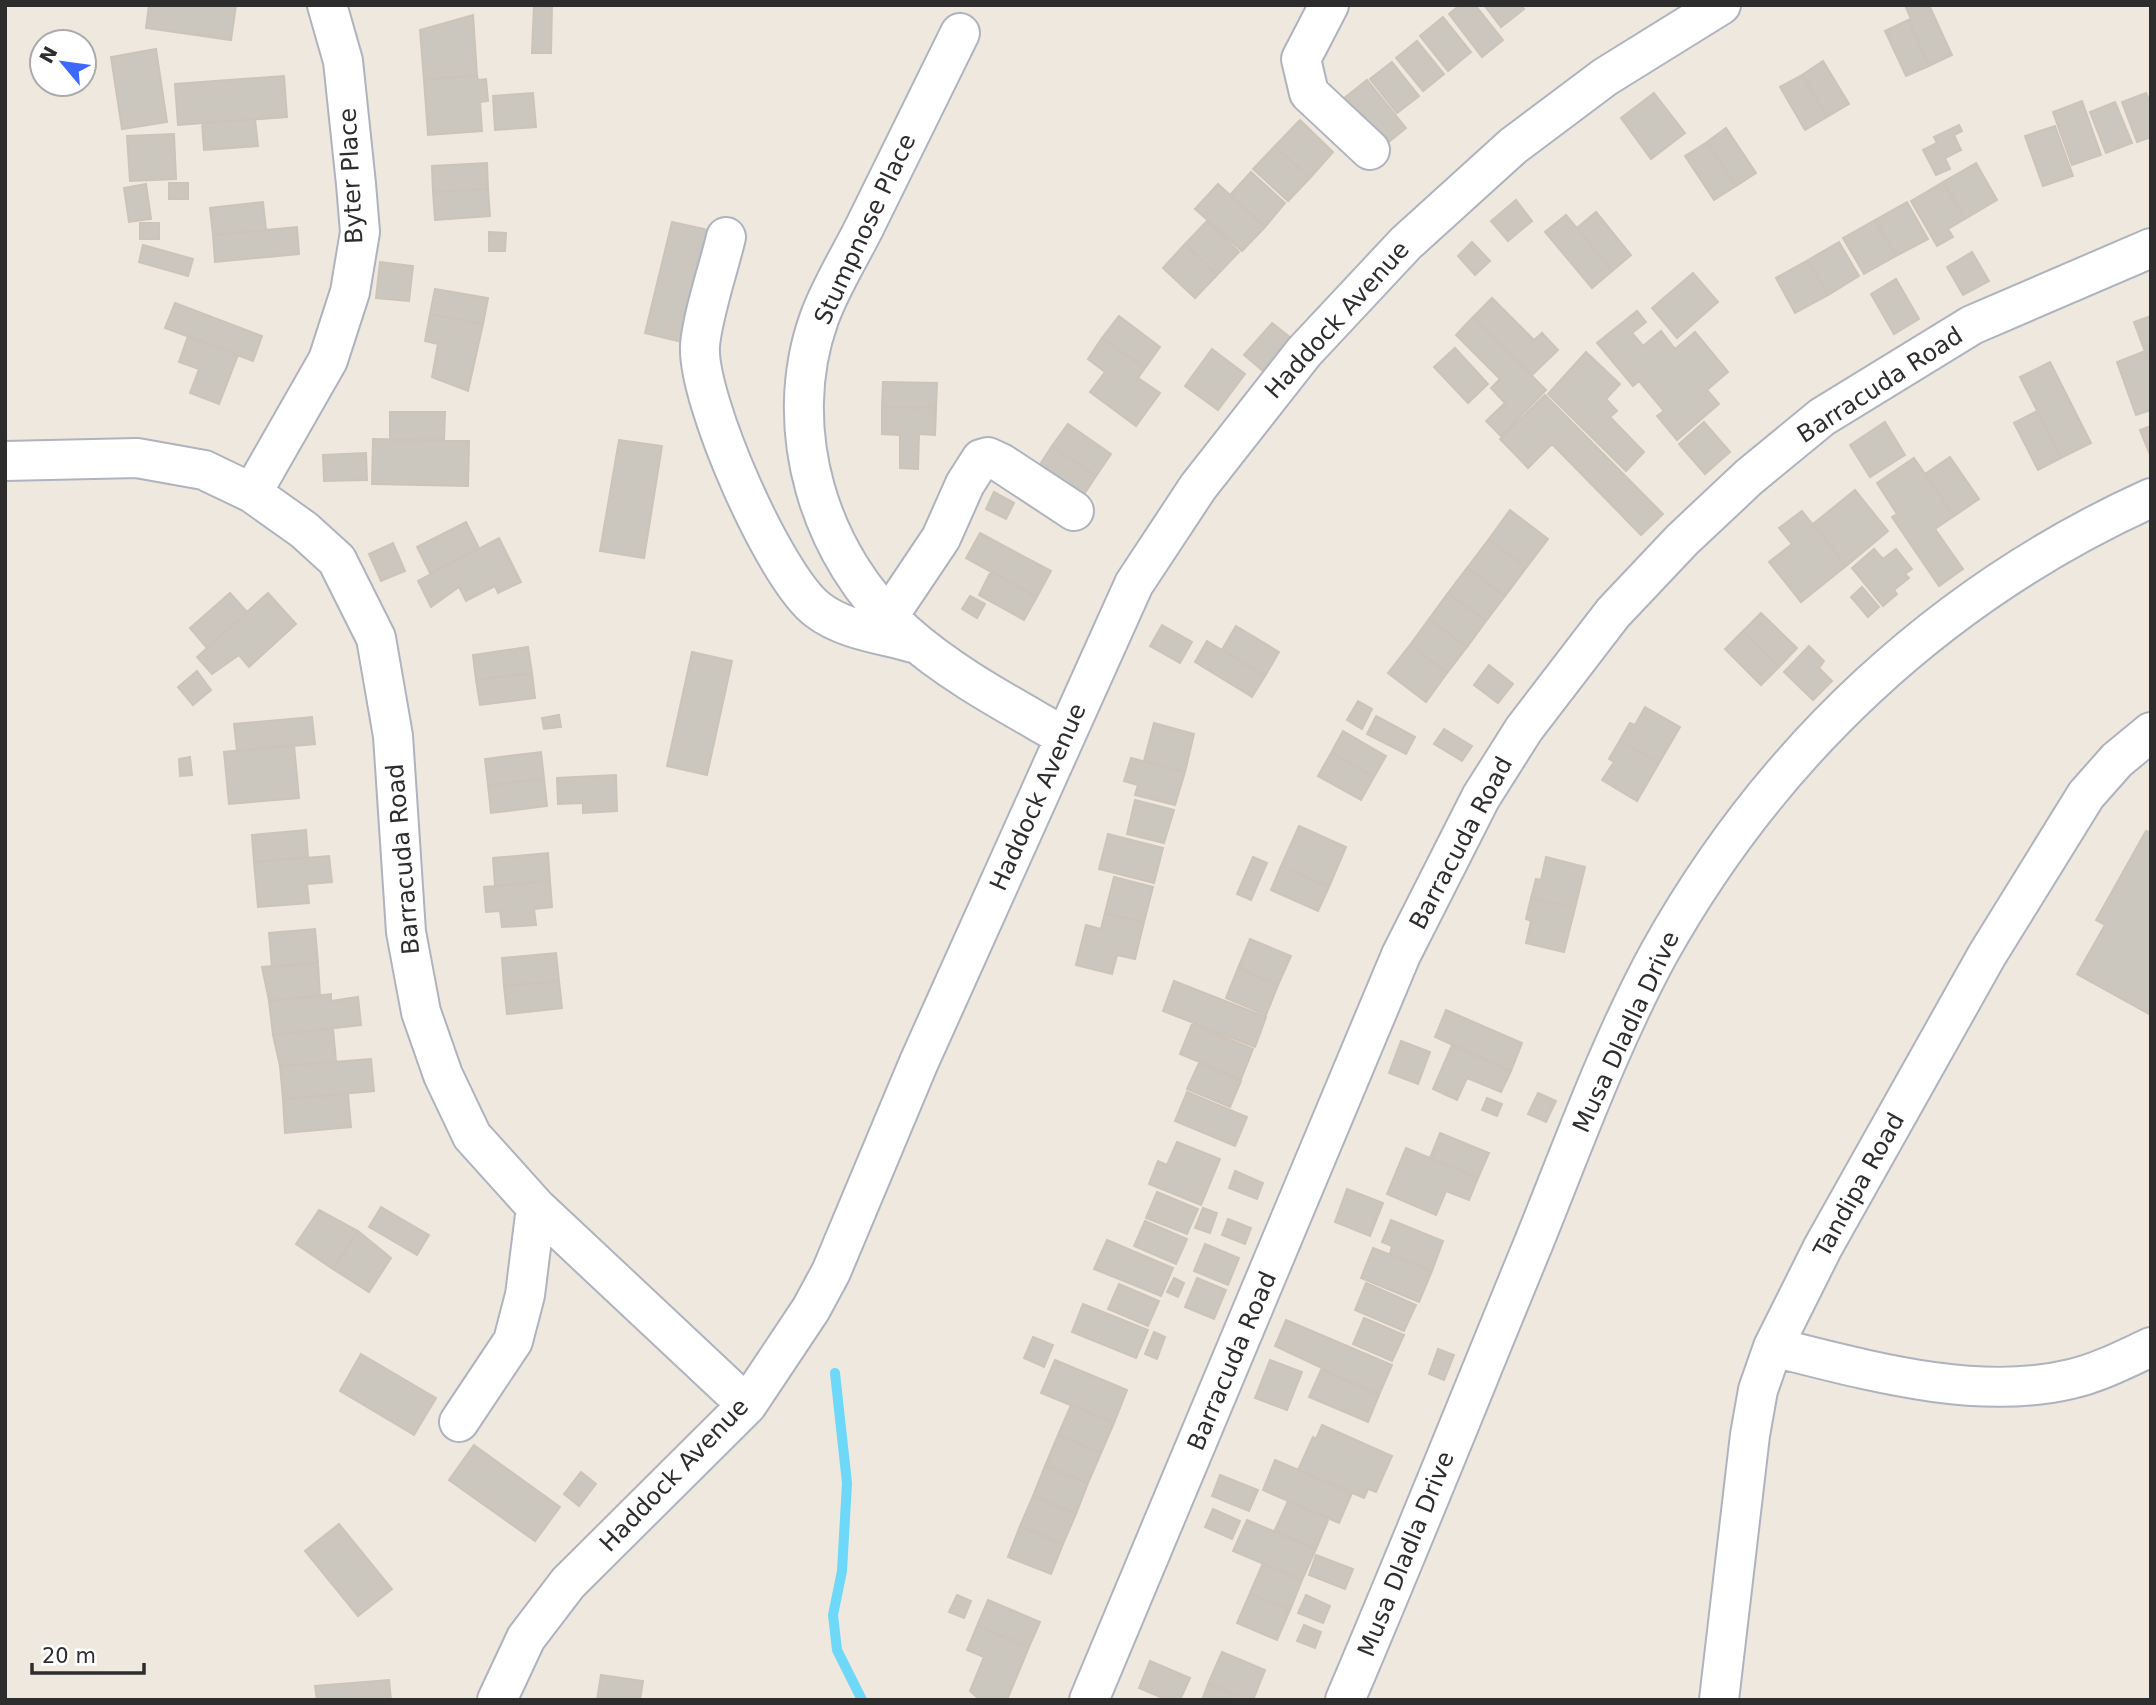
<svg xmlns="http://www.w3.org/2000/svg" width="2156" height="1705" font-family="'DejaVu Sans',sans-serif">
	<rect width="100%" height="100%" fill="#efe8df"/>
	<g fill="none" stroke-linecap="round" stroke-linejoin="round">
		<path stroke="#6dd8f7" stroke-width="10" d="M 835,1373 L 847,1483 L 842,1571 L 833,1615 L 837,1650 L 862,1700"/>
	</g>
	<path fill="#cbc6be" stroke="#ccc4b8" stroke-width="2" d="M 149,5 L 236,5 L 231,40 L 146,28 Z
		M 534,5 L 552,5 L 551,53 L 532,53 Z
		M 1460,5 L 1475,5 L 1503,40 L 1482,57 L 1449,14 Z
		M 1484,5 L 1521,5 L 1524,9 L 1501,27 Z
		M 1905,5 L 1929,5 L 1952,55 L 1929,66 L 1908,20 L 1911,19 Z
		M 473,15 L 477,75 L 424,80 L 420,30 Z
		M 1443,17 L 1471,52 L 1448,71 L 1420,36 Z
		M 1908,20 L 1929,66 L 1906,76 L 1885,31 Z
		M 1417,41 L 1444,74 L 1423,91 L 1396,58 Z
		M 156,49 L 167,122 L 122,129 L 111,57 Z
		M 1823,61 L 1849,104 L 1827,117 L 1802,75 Z
		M 1392,62 L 1419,96 L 1397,113 L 1370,79 Z
		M 477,75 L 478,80 L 486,79 L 488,101 L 480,102 L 482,131 L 428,135 L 424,80 Z
		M 1802,75 L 1827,117 L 1805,130 L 1780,87 Z
		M 284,76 L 287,117 L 178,125 L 175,84 Z
		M 1367,80 L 1406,128 L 1381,148 L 1342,100 Z
		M 533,93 L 536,127 L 495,130 L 493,96 Z
		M 1654,93 L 1685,133 L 1651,159 L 1621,118 Z
		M 2146,93 L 2151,105 L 2151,137 L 2137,142 L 2122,102 Z
		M 2082,101 L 2101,155 L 2072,165 L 2053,112 Z
		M 2115,102 L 2132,143 L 2106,153 L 2090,112 Z
		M 255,119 L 258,146 L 204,150 L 202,123 Z
		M 1300,120 L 1333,152 L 1310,178 L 1275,146 Z
		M 1959,125 L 1962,131 L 1954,135 L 1961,150 L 1945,158 L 1950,169 L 1936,175 L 1923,150 L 1937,143 L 1934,137 Z
		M 2055,126 L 2073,176 L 2043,186 L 2025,136 Z
		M 1726,128 L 1756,173 L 1736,186 L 1707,142 Z
		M 174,134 L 176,179 L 130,181 L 127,136 Z
		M 1707,142 L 1736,186 L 1714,200 L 1685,156 Z
		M 1275,146 L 1310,178 L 1288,201 L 1253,169 Z
		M 487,163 L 488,189 L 433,192 L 432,166 Z
		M 1976,163 L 1997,200 L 1965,219 L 1943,182 Z
		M 1251,172 L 1285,203 L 1265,227 L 1230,195 Z
		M 1943,182 L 1965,219 L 1948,229 L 1953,237 L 1937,246 L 1911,201 Z
		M 169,183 L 188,183 L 188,199 L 169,199 Z
		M 146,184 L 151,219 L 129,222 L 124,188 Z
		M 1218,184 L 1265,227 L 1242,251 L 1195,209 Z
		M 488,189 L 490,216 L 435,220 L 433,192 Z
		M 1516,200 L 1532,221 L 1508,241 L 1491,221 Z
		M 263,202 L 266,230 L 213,235 L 210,208 Z
		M 1907,202 L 1928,239 L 1896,256 L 1875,220 Z
		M 1596,212 L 1631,255 L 1612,271 L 1577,228 Z
		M 1566,215 L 1612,271 L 1592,288 L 1545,232 Z
		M 1875,220 L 1896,256 L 1864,274 L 1843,238 Z
		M 1207,221 L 1239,252 L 1217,275 L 1185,244 Z
		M 672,222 L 713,231 L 686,343 L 645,333 Z
		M 140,223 L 159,223 L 159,239 L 140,239 Z
		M 297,227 L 299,254 L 215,262 L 213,235 Z
		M 489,232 L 506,233 L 505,251 L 489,251 Z
		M 1472,242 L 1490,261 L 1475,275 L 1458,256 Z
		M 1839,242 L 1859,276 L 1828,295 L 1808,260 Z
		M 1185,244 L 1217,275 L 1195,298 L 1163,268 Z
		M 143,245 L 193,259 L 188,276 L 139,262 Z
		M 1972,252 L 1989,281 L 1963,295 L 1947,267 Z
		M 1808,260 L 1828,295 L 1795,313 L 1776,278 Z
		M 380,262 L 413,266 L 409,301 L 376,298 Z
		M 1693,273 L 1718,302 L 1677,338 L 1652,308 Z
		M 1896,279 L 1919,319 L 1894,334 L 1871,294 Z
		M 435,289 L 488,298 L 483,324 L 430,314 Z
		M 1492,298 L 1534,340 L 1542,333 L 1558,350 L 1532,375 L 1473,317 Z
		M 175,303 L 262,336 L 253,361 L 165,328 Z
		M 1637,311 L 1646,322 L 1632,333 L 1643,346 L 1661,331 L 1675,349 L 1695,332 L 1728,372 L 1707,390 L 1719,404 L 1677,440 L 1657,416 L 1664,411 L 1639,381 L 1633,386 L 1597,343 Z
		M 430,314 L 483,324 L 468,391 L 432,377 L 438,344 L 425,341 Z
		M 1119,316 L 1160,347 L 1145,368 L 1102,338 Z
		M 2151,316 L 2151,368 L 2134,322 Z
		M 1473,317 L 1546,390 L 1501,436 L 1486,421 L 1505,403 L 1491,388 L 1500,379 L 1456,335 Z
		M 1272,323 L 1291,338 L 1263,371 L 1244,355 Z
		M 188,336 L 238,355 L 219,404 L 190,393 L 199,369 L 179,362 Z
		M 1102,338 L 1145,368 L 1138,378 L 1160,393 L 1136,426 L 1090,392 L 1105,372 L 1088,359 Z
		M 1455,348 L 1488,384 L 1468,403 L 1434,367 Z
		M 1212,349 L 1245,374 L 1218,410 L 1185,386 Z
		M 2145,351 L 2151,368 L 2151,410 L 2136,415 L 2117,362 Z
		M 1586,352 L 1620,384 L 1606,399 L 1617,411 L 1610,417 L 1644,452 L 1626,471 L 1548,394 Z
		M 2050,362 L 2091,443 L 2061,458 L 2020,377 Z
		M 883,382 L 937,383 L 936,408 L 882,407 Z
		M 1545,395 L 1663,514 L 1641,535 L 1552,444 L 1528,468 L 1500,439 Z
		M 882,407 L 936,408 L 935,435 L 919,434 L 918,469 L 900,468 L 900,435 L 882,434 Z
		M 2037,411 L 2061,458 L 2038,470 L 2014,423 Z
		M 390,412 L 445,412 L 444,440 L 390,440 Z
		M 1704,422 L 1730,452 L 1705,474 L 1679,444 Z
		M 1885,422 L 1905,455 L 1870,477 L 1850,445 Z
		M 1068,424 L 1111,454 L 1096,476 L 1052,446 Z
		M 2151,426 L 2151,457 L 2140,430 Z
		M 373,439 L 469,441 L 468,486 L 372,484 Z
		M 619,440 L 662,446 L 644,558 L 600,551 Z
		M 1052,446 L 1096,476 L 1081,499 L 1037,469 Z
		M 366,453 L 367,480 L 324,481 L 323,455 Z
		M 1950,457 L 1979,499 L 1954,516 L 1925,474 Z
		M 1914,458 L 1954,516 L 1935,529 L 1963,569 L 1939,586 L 1892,517 L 1897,514 L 1877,483 Z
		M 1855,490 L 1888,531 L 1846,566 L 1813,524 Z
		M 994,492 L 1014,503 L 1006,519 L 986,509 Z
		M 1510,510 L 1548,539 L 1526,568 L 1489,539 Z
		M 1802,511 L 1846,566 L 1801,602 L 1769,562 L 1792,544 L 1779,528 Z
		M 466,522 L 479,548 L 430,573 L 417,547 Z
		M 980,533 L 1051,571 L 1037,597 L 966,558 Z
		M 499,538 L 521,582 L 498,593 L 495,586 L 466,601 L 459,587 L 431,607 L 418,581 Z
		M 1489,539 L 1526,568 L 1505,596 L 1467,568 Z
		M 393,543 L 405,571 L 381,581 L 369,554 Z
		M 1874,549 L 1883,559 L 1896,549 L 1912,569 L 1905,574 L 1909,578 L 1894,590 L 1897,594 L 1883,606 L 1852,568 Z
		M 1467,568 L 1505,596 L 1486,621 L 1448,593 Z
		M 991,571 L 1037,597 L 1024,620 L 979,595 Z
		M 1862,587 L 1879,607 L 1868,617 L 1851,597 Z
		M 230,593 L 247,612 L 207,648 L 190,628 Z
		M 268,593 L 296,624 L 249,667 L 239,655 L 212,674 L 197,657 Z
		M 1448,593 L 1486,621 L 1467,647 L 1429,619 Z
		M 970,596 L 985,604 L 977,618 L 962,609 Z
		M 1761,613 L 1797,648 L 1779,667 L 1743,631 Z
		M 1429,619 L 1467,647 L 1447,673 L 1410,645 Z
		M 1162,625 L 1192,642 L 1180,663 L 1150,646 Z
		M 1236,626 L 1279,652 L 1265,676 L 1222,650 Z
		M 1743,631 L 1779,667 L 1761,685 L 1725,649 Z
		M 1207,641 L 1265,676 L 1252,697 L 1195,662 Z
		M 1410,645 L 1447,673 L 1426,702 L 1388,673 Z
		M 1809,646 L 1824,661 L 1819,668 L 1832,681 L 1813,700 L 1784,672 Z
		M 528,647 L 532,673 L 476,680 L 473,655 Z
		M 692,652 L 732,661 L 707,775 L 667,766 Z
		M 1489,665 L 1513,684 L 1498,703 L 1474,685 Z
		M 197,671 L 211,690 L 193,705 L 178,687 Z
		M 532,673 L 535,698 L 480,705 L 476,680 Z
		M 1358,701 L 1372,709 L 1362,729 L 1347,720 Z
		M 1645,707 L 1680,727 L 1659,763 L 1620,740 L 1630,723 L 1635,725 Z
		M 559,715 L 561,727 L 544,729 L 542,718 Z
		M 1376,716 L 1415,737 L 1406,754 L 1367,734 Z
		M 312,717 L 315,744 L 237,751 L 234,724 Z
		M 1154,723 L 1194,734 L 1185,772 L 1144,761 Z
		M 1444,729 L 1472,746 L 1462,761 L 1434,744 Z
		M 1343,731 L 1386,756 L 1374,777 L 1331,753 Z
		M 1620,740 L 1659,763 L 1637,801 L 1602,780 L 1614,762 L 1609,759 Z
		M 294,745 L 299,798 L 229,804 L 224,752 Z
		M 541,752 L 544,779 L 488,785 L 485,759 Z
		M 1331,753 L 1374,777 L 1361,800 L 1318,776 Z
		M 190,757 L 192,775 L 180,776 L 179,759 Z
		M 1131,758 L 1185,772 L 1175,805 L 1135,795 L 1138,785 L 1124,781 Z
		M 616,775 L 617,811 L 583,813 L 583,803 L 558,804 L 557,778 Z
		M 544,779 L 547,806 L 491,813 L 488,785 Z
		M 1135,800 L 1174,810 L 1164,843 L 1127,834 Z
		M 1299,826 L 1346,847 L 1329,887 L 1281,866 Z
		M 306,830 L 308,857 L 254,862 L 252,835 Z
		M 2146,831 L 2151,833 L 2151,1015 L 2077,974 L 2105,925 L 2096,920 Z
		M 1108,834 L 1163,848 L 1154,883 L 1099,869 Z
		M 548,853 L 550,881 L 495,886 L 493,858 Z
		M 329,856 L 332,882 L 307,884 L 309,903 L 258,907 L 254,862 Z
		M 1253,857 L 1267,863 L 1251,900 L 1237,894 Z
		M 1546,857 L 1585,867 L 1575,908 L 1531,898 L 1536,879 L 1541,880 Z
		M 1281,866 L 1329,887 L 1318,911 L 1271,890 Z
		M 1114,877 L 1153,887 L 1144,922 L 1105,913 Z
		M 550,881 L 552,907 L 534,909 L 536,925 L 502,927 L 500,911 L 486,912 L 484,887 Z
		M 1531,898 L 1575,908 L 1564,952 L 1526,943 L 1531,921 L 1526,919 Z
		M 1105,913 L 1144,922 L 1135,959 L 1117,955 L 1112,974 L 1076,965 L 1086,925 L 1101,929 Z
		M 315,929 L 318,963 L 272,967 L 269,933 Z
		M 1250,939 L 1291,956 L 1278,985 L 1238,968 Z
		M 556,953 L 559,981 L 504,986 L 502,958 Z
		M 318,963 L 320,996 L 269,1001 L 262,967 Z
		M 1238,968 L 1278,985 L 1266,1015 L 1226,998 Z
		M 559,981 L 562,1008 L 507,1014 L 504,986 Z
		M 1174,981 L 1266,1017 L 1255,1047 L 1163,1011 Z
		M 331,994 L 331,1001 L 358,997 L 361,1025 L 273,1035 L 269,1001 Z
		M 1446,1010 L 1522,1043 L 1511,1071 L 1435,1037 Z
		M 1192,1024 L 1253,1049 L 1241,1079 L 1180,1054 Z
		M 333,1028 L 336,1062 L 280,1066 L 273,1035 Z
		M 1401,1041 L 1430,1052 L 1418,1084 L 1389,1073 Z
		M 1452,1045 L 1511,1071 L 1501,1092 L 1467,1078 L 1457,1100 L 1433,1089 Z
		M 371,1059 L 374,1091 L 283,1099 L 280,1066 Z
		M 1199,1063 L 1241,1081 L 1230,1107 L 1187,1089 Z
		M 1187,1092 L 1247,1117 L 1235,1146 L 1175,1121 Z
		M 1538,1093 L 1556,1101 L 1546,1122 L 1528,1114 Z
		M 348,1094 L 351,1127 L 285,1133 L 283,1099 Z
		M 1487,1098 L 1502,1104 L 1497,1116 L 1482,1110 Z
		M 1440,1133 L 1489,1153 L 1478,1178 L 1430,1158 Z
		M 1177,1142 L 1220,1159 L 1201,1205 L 1149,1184 L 1158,1161 L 1167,1165 Z
		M 1406,1148 L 1478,1178 L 1469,1200 L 1446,1191 L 1436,1215 L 1387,1194 Z
		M 1235,1171 L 1263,1183 L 1257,1199 L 1229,1188 Z
		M 1347,1189 L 1383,1203 L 1370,1236 L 1335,1222 Z
		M 1157,1192 L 1198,1209 L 1187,1234 L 1146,1218 Z
		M 381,1207 L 429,1235 L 417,1255 L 369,1227 Z
		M 1203,1208 L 1217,1213 L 1210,1233 L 1195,1228 Z
		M 319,1210 L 358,1231 L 333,1269 L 296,1244 Z
		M 1228,1219 L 1251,1228 L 1245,1244 L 1222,1235 Z
		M 1391,1220 L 1443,1241 L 1432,1271 L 1390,1254 L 1392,1246 L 1382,1242 Z
		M 1145,1221 L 1187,1239 L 1176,1264 L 1134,1246 Z
		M 358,1231 L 391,1258 L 369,1292 L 333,1269 Z
		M 1107,1240 L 1173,1268 L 1161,1296 L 1094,1269 Z
		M 1205,1244 L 1239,1258 L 1228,1285 L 1194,1271 Z
		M 1373,1248 L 1432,1271 L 1419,1302 L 1361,1278 Z
		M 1174,1278 L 1184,1283 L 1178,1297 L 1167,1292 Z
		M 1197,1278 L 1226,1290 L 1214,1319 L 1185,1307 Z
		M 1366,1283 L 1416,1305 L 1404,1331 L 1355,1310 Z
		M 1119,1284 L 1159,1301 L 1148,1326 L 1108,1309 Z
		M 1083,1304 L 1148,1330 L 1136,1358 L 1072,1332 Z
		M 1364,1318 L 1404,1335 L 1392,1361 L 1353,1344 Z
		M 1286,1320 L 1392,1365 L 1379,1395 L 1275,1346 Z
		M 1154,1332 L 1165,1337 L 1157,1359 L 1145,1354 Z
		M 1033,1337 L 1053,1345 L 1044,1367 L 1024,1358 Z
		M 1438,1349 L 1454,1355 L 1444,1380 L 1429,1374 Z
		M 361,1354 L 436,1398 L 414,1435 L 340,1391 Z
		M 1055,1360 L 1127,1390 L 1114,1423 L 1041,1393 Z
		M 1270,1360 L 1302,1372 L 1287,1410 L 1255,1398 Z
		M 1321,1370 L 1379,1395 L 1368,1422 L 1309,1397 Z
		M 1071,1405 L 1114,1423 L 1101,1453 L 1058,1435 Z
		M 1322,1425 L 1392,1456 L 1376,1492 L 1368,1489 L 1364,1498 L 1298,1470 L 1313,1437 L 1316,1439 Z
		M 1058,1435 L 1101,1453 L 1088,1483 L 1045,1466 Z
		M 474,1445 L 560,1507 L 535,1541 L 449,1480 Z
		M 1275,1460 L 1352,1493 L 1339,1523 L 1263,1490 Z
		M 1045,1466 L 1088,1483 L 1076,1514 L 1033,1496 Z
		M 581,1472 L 596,1484 L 579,1506 L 564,1494 Z
		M 1220,1475 L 1258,1490 L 1249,1511 L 1212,1496 Z
		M 1033,1496 L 1076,1514 L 1063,1544 L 1020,1526 Z
		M 1288,1501 L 1329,1518 L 1316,1549 L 1274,1532 Z
		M 1213,1509 L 1240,1521 L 1232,1539 L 1205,1527 Z
		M 1247,1520 L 1316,1549 L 1302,1580 L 1233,1551 Z
		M 339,1524 L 392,1589 L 358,1616 L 305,1551 Z
		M 1020,1526 L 1063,1544 L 1051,1574 L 1008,1557 Z
		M 1316,1555 L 1353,1569 L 1345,1589 L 1309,1575 Z
		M 1263,1563 L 1302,1580 L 1290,1610 L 1250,1593 Z
		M 1250,1593 L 1290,1610 L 1277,1640 L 1237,1623 Z
		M 957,1595 L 971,1601 L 964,1618 L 949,1612 Z
		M 1306,1595 L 1330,1606 L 1323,1623 L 1298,1613 Z
		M 988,1600 L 1040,1622 L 1029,1647 L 977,1626 Z
		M 1304,1625 L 1321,1632 L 1315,1648 L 1297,1641 Z
		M 977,1626 L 1029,1647 L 1007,1700 L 980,1700 L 970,1691 L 984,1657 L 967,1650 Z
		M 1222,1652 L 1265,1670 L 1253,1700 L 1208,1684 Z
		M 1150,1661 L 1190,1678 L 1180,1700 L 1167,1700 L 1139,1688 Z
		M 601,1675 L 643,1681 L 640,1700 L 597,1700 Z
		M 389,1680 L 391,1700 L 317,1700 L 315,1686 Z
		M 1208,1684 L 1247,1700 L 1202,1700 Z"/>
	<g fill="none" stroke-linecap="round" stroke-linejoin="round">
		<defs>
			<path id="minor" d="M 1329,5 L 1301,59 L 1309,93 L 1370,150
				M 960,33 C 928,98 896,163 864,228 C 849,258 830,288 819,319 C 780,428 819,557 905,633 C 952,675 1010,705 1065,737
				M 726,237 C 719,267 702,317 700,346 C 697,400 775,578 818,610 C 844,630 882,634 913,643
				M 5,461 L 137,458 L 204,470 L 252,493 L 304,530 L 337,560 L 376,638 L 393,736 L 406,932 L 421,1012 L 443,1075 L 472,1136 L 536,1207 L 747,1405
				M 252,493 L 328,360 L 350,292 L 360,232 L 356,184 L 343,61 L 327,5
				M 888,617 L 941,538 L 965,484 L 981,459 L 988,457 L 1001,463 L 1074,511
				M 1773,1347 C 1866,1370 1976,1402 2071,1379 C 2098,1373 2125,1359 2151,1347
				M 459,1422 L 513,1341 L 525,1295 L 536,1207
				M 497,1700 L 526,1638 L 568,1583 L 747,1405 L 811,1309 L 831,1272 L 919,1062 L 1134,584 L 1198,487 L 1304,352 L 1406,243 L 1513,146 L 1605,77 L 1721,5
				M 1089,1700 L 1401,955 L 1481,797 L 1524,729 L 1613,613 L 1682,540 L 1749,477 L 1822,417 L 1972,325 L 2151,248
				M 1345,1700 C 1410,1548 1471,1395 1534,1242 C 1573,1146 1609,1045 1659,953 C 1771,752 1941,593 2151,498
				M 1719,1700 L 1750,1435 L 1758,1390 L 1773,1347 L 1823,1247 L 1987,955 L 2086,795 L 2117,760 L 2151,732"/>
		</defs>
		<use href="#minor" stroke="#afb3be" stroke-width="42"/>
		<use href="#minor" stroke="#fff" stroke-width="38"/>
	</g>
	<g text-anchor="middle" stroke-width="5" stroke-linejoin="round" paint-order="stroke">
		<g font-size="24" fill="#2d2d2d" stroke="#fff">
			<text transform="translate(351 176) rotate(-93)" y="8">Byter Place</text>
			<text transform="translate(865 229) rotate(-65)" y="8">Stumpnose Place</text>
			<text transform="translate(1337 320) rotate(-48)" y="8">Haddock Avenue</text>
			<text transform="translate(1880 385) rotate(-33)" y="8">Barracuda Road</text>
			<text transform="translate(1038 797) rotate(-66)" y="8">Haddock Avenue</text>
			<text transform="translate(1461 843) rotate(-62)" y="8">Barracuda Road</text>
			<text transform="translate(403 859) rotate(-95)" y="8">Barracuda Road</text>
			<text transform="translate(1626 1032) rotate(-65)" y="8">Musa Dladla Drive</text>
			<text transform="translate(1859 1185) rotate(-61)" y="8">Tandipa Road</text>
			<text transform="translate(1232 1361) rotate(-67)" y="8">Barracuda Road</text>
			<text transform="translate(674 1475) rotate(-46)" y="8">Haddock Avenue</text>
			<text transform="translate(1406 1554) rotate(-68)" y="8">Musa Dladla Drive</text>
		</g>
	</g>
	<rect width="2156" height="1705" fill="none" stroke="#2d2d2d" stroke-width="14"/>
	<g transform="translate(63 63) rotate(299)"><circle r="33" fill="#ffffff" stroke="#ababab" stroke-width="2"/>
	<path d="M0-5L12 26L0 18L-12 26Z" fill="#3d69ff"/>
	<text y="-10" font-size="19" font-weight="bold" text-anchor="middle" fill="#2d2d2d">N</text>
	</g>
	<path d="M32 1663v10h112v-10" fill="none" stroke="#2d2d2d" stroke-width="3.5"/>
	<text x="42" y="1663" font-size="21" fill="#2d2d2d" stroke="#ffffff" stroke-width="5" paint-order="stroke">20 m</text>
</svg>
